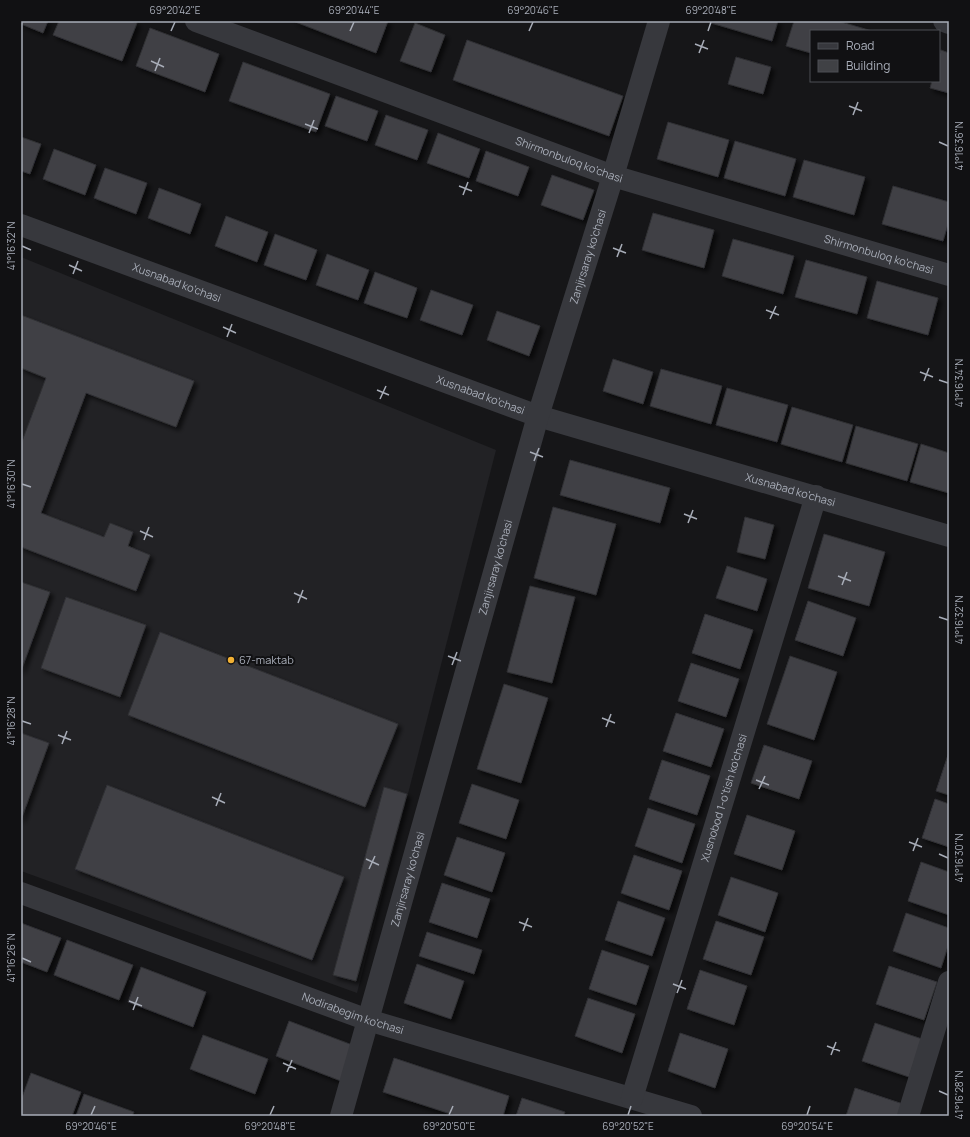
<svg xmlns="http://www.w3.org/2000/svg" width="970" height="1137" font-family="Manrope,sans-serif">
	<defs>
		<filter id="shadow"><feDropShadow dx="3.5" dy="3.5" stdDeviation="2" flood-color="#0009"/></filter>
	</defs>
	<rect width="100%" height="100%" fill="#161618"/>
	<path fill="#222225" d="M 21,257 L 496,450 L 357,993 L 21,871 Z"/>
	<path fill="#404145" stroke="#303034" filter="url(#shadow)" d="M 21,21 L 48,21 L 43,33 L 21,24 Z
		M 59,21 L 131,21 L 137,23 L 122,61 L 53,35 Z
		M 293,21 L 388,21 L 376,53 Z
		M 711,21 L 778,21 L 772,41 L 711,23 Z
		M 794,21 L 838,21 L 872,31 L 811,31 L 811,53 L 786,46 Z
		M 415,23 L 445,35 L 431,72 L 400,61 Z
		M 150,28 L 219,54 L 205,92 L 136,66 Z
		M 467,40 L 623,96 L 609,136 L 453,80 Z
		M 941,50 L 949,53 L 949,93 L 930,88 L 932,81 L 939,81 L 939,56 Z
		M 736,57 L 771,67 L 763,94 L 728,84 Z
		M 243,62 L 330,94 L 316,132 L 229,101 Z
		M 336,96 L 378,111 L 367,141 L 325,126 Z
		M 386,115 L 428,130 L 417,160 L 375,145 Z
		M 668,122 L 729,140 L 718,177 L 657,159 Z
		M 438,133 L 480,149 L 469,178 L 427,163 Z
		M 21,137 L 41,144 L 30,174 L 21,171 Z
		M 735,141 L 796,159 L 785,196 L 724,178 Z
		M 54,149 L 96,165 L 85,195 L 43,179 Z
		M 486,151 L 529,167 L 518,196 L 476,181 Z
		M 804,160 L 865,177 L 854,215 L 793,197 Z
		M 105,168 L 147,183 L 136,214 L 94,198 Z
		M 552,175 L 594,190 L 583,220 L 541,205 Z
		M 893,186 L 949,202 L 949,221 L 943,241 L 882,224 Z
		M 159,188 L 201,204 L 190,234 L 148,218 Z
		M 653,213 L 714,230 L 704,268 L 642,250 Z
		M 226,216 L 268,232 L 257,262 L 215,246 Z
		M 275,234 L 317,250 L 306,280 L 264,265 Z
		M 733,239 L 794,256 L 783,294 L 722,276 Z
		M 327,254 L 369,270 L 358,300 L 316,285 Z
		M 806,260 L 867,277 L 857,314 L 795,297 Z
		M 375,272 L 417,288 L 407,318 L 364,303 Z
		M 877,281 L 938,298 L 928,335 L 867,318 Z
		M 431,290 L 473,305 L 462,335 L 420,320 Z
		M 497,311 L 540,326 L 529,356 L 487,340 Z
		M 21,315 L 194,381 L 176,427 L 86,393 L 41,513 L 104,537 L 110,523 L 133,532 L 128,546 L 150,555 L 136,591 L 21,547 L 21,444 L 46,378 L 21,368 Z
		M 613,359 L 653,372 L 643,404 L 603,391 Z
		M 661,369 L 722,386 L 711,424 L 650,406 Z
		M 727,388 L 788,405 L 777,442 L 716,425 Z
		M 792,407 L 853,425 L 842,462 L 781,444 Z
		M 856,426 L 918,444 L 907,481 L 846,463 Z
		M 921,444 L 949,453 L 949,493 L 910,482 Z
		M 570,460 L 670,488 L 660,523 L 560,495 Z
		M 553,507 L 616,524 L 596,595 L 534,578 Z
		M 745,517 L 774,525 L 765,559 L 737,552 Z
		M 824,534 L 885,552 L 869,606 L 808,588 Z
		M 727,566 L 767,579 L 757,611 L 716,598 Z
		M 21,582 L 50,592 L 21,671 Z
		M 530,586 L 575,597 L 552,683 L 507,672 Z
		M 66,597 L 146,625 L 120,697 L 41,668 Z
		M 808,601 L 856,618 L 843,656 L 795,640 Z
		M 705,614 L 753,630 L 740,669 L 692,653 Z
		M 160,632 L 398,724 L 365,807 L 128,715 Z
		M 790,656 L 837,672 L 814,740 L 767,724 Z
		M 691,663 L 739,679 L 726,717 L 678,701 Z
		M 504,684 L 548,698 L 521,783 L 477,769 Z
		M 676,713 L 724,729 L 711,767 L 663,751 Z
		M 21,733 L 49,743 L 21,820 Z
		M 764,745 L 812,761 L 799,799 L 751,783 Z
		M 949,752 L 949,795 L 936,791 Z
		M 662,760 L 710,776 L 697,815 L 649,799 Z
		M 472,784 L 519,800 L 506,839 L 459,823 Z
		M 107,785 L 344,877 L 312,960 L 75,869 Z
		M 384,787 L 407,794 L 356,981 L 333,975 Z
		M 935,799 L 949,804 L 949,847 L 922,838 Z
		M 648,808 L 695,824 L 682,863 L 635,846 Z
		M 747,815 L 795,831 L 782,870 L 734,854 Z
		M 457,837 L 505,853 L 492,892 L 444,875 Z
		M 634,855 L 682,871 L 669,910 L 621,893 Z
		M 921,862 L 949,872 L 949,915 L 908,901 Z
		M 731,877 L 778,893 L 765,932 L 718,915 Z
		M 442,883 L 490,899 L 477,938 L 429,922 Z
		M 618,901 L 665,918 L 652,956 L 605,940 Z
		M 906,913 L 949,928 L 949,943 L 941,968 L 893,951 Z
		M 716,921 L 764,937 L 751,975 L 703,959 Z
		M 21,923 L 61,938 L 47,972 L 21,962 Z
		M 427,932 L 482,950 L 474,974 L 419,956 Z
		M 67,940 L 133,965 L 119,1000 L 54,975 Z
		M 602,950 L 649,966 L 636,1005 L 589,989 Z
		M 417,964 L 464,981 L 451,1019 L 404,1003 Z
		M 889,966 L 937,982 L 924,1020 L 876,1004 Z
		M 141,967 L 206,992 L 193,1027 L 128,1002 Z
		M 700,970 L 747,986 L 734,1025 L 687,1009 Z
		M 588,998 L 635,1014 L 622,1053 L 575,1036 Z
		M 289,1021 L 355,1046 L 341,1081 L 276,1056 Z
		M 875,1023 L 922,1039 L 909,1077 L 862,1061 Z
		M 680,1033 L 728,1049 L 715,1088 L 668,1071 Z
		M 203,1035 L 268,1059 L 255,1094 L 190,1069 Z
		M 394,1058 L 509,1096 L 503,1116 L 457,1116 L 383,1092 Z
		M 31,1073 L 81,1092 L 72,1116 L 21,1116 L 21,1100 Z
		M 855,1088 L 903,1104 L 899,1116 L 846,1116 Z
		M 84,1094 L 134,1112 L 132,1116 L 76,1116 Z
		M 522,1098 L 565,1112 L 563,1116 L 516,1116 Z"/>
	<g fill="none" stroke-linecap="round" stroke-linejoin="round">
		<g stroke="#37383d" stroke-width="22">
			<path id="s1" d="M 196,21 L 613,176 L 949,275"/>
			<path d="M 944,21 L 949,23"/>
			<path id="s2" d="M 21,225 L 538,416 L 949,536"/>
			<path id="s3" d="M 21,893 L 368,1020 L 691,1116"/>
			<path id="s4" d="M 632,1098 L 816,496"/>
			<path id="s5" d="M 341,1116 L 538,416 L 613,176 L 659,21"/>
			<path d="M 908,1116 L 949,982"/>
		</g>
	</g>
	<path fill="none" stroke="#a8adb8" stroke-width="1.5" d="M 171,31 L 175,22M 350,31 L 354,22M 529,31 L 533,22M 708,31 L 711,22M 695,44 L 708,49M 699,53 L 704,40M 151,61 L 164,67M 155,71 L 160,58M 849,106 L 862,111M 853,115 L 858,102M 305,124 L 318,129M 309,133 L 314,120M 939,142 L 948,146M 459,186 L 472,191M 463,195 L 468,182M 22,246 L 31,250M 613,248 L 626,253M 617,257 L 622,244M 69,265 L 82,271M 73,274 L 78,261M 766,310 L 779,315M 770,319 L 776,306M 223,327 L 236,333M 227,337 L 232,324M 920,372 L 933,377M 939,380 L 948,383M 924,381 L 929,368M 377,390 L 389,395M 380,399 L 386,386M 530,452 L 543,457M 534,461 L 539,448M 22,484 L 31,487M 684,514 L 697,519M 688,523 L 693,510M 140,531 L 153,537M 144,540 L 149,527M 838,576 L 851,581M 842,585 L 847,572M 294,593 L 307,599M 298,603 L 303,590M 939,617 L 948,620M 448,656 L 461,661M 452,665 L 457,652M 602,718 L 615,723M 22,721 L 31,724M 606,727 L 611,714M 58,735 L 71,740M 62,744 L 67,731M 756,780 L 769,785M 759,789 L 765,776M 212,797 L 225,803M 216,806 L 221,793M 909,842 L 922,847M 913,851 L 918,838M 939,854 L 948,858M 366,859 L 379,865M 369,869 L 375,856M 519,922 L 532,927M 523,931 L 528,918M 22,958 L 31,962M 673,984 L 686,989M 677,993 L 682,980M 129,1001 L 142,1006M 133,1010 L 138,997M 827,1046 L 840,1051M 831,1055 L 836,1042M 283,1063 L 296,1069M 287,1072 L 292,1060M 939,1091 L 948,1095M 91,1115 L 95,1106M 270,1115 L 274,1106M 449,1115 L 453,1106M 628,1115 L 631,1106M 807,1115 L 810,1106"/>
	<circle fill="#f2b134" stroke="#111113" stroke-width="1.5" cx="231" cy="660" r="4"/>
	<g text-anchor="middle" stroke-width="4" stroke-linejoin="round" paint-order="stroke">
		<g font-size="11" fill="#a8adb8" stroke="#111113">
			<text dy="4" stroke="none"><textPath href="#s1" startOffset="398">Shirmonbuloq ko'chasi</textPath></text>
			<text dy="4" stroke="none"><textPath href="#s1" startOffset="722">Shirmonbuloq ko'chasi</textPath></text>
			<text dy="4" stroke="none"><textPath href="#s5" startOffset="894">Zanjirsaray ko'chasi</textPath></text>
			<text dy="4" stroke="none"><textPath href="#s2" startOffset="166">Xusnabad ko'chasi</textPath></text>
			<text dy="4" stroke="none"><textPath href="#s2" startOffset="490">Xusnabad ko'chasi</textPath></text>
			<text dy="4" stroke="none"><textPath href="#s2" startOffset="814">Xusnabad ko'chasi</textPath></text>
			<text dy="4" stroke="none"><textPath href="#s5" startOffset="570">Zanjirsaray ko'chasi</textPath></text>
			<text dy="4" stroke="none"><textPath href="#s4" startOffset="314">Xusnobod 1-o'tish ko'chasi</textPath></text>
			<text dy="4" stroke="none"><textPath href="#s5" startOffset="246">Zanjirsaray ko'chasi</textPath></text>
			<text dy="4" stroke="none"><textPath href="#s3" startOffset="353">Nodirabegim ko'chasi</textPath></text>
		</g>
		<g font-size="11" fill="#a8adb8" stroke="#111113" text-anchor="start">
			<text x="239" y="664">67-maktab</text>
		</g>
	</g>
	<rect width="970" height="1137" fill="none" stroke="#111113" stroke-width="44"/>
	<rect x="810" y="30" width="130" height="52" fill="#111113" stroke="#4d4f55"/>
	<rect x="818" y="43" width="20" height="6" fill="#37383d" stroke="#4d4f55"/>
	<text x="846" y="50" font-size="12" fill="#a8adb8">Road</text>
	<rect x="818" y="60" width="20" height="12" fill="#404145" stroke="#4d4f55"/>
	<text x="846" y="70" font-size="12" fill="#a8adb8">Building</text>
	<rect x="22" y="22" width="926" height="1093" fill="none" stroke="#a8adb8" stroke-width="1.5"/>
	<g font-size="10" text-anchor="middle" fill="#a8adb8">
		<text x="175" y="14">69°20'42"E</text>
		<text x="354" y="14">69°20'44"E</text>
		<text x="533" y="14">69°20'46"E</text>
		<text x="711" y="14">69°20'48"E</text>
		<text transform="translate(959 146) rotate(-90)" y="4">41°16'36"N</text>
		<text transform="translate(11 246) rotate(-90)" y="4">41°16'32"N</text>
		<text transform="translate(959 383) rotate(-90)" y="4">41°16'34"N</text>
		<text transform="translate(11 484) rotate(-90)" y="4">41°16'30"N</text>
		<text transform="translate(959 620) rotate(-90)" y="4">41°16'32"N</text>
		<text transform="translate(11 721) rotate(-90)" y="4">41°16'28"N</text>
		<text transform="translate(959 858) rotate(-90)" y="4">41°16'30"N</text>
		<text transform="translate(11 958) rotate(-90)" y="4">41°16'26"N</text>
		<text transform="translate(959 1095) rotate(-90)" y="4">41°16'28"N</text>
		<text x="91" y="1130">69°20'46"E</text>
		<text x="270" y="1130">69°20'48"E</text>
		<text x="449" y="1130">69°20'50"E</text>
		<text x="628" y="1130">69°20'52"E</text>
		<text x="807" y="1130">69°20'54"E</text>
	</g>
</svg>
